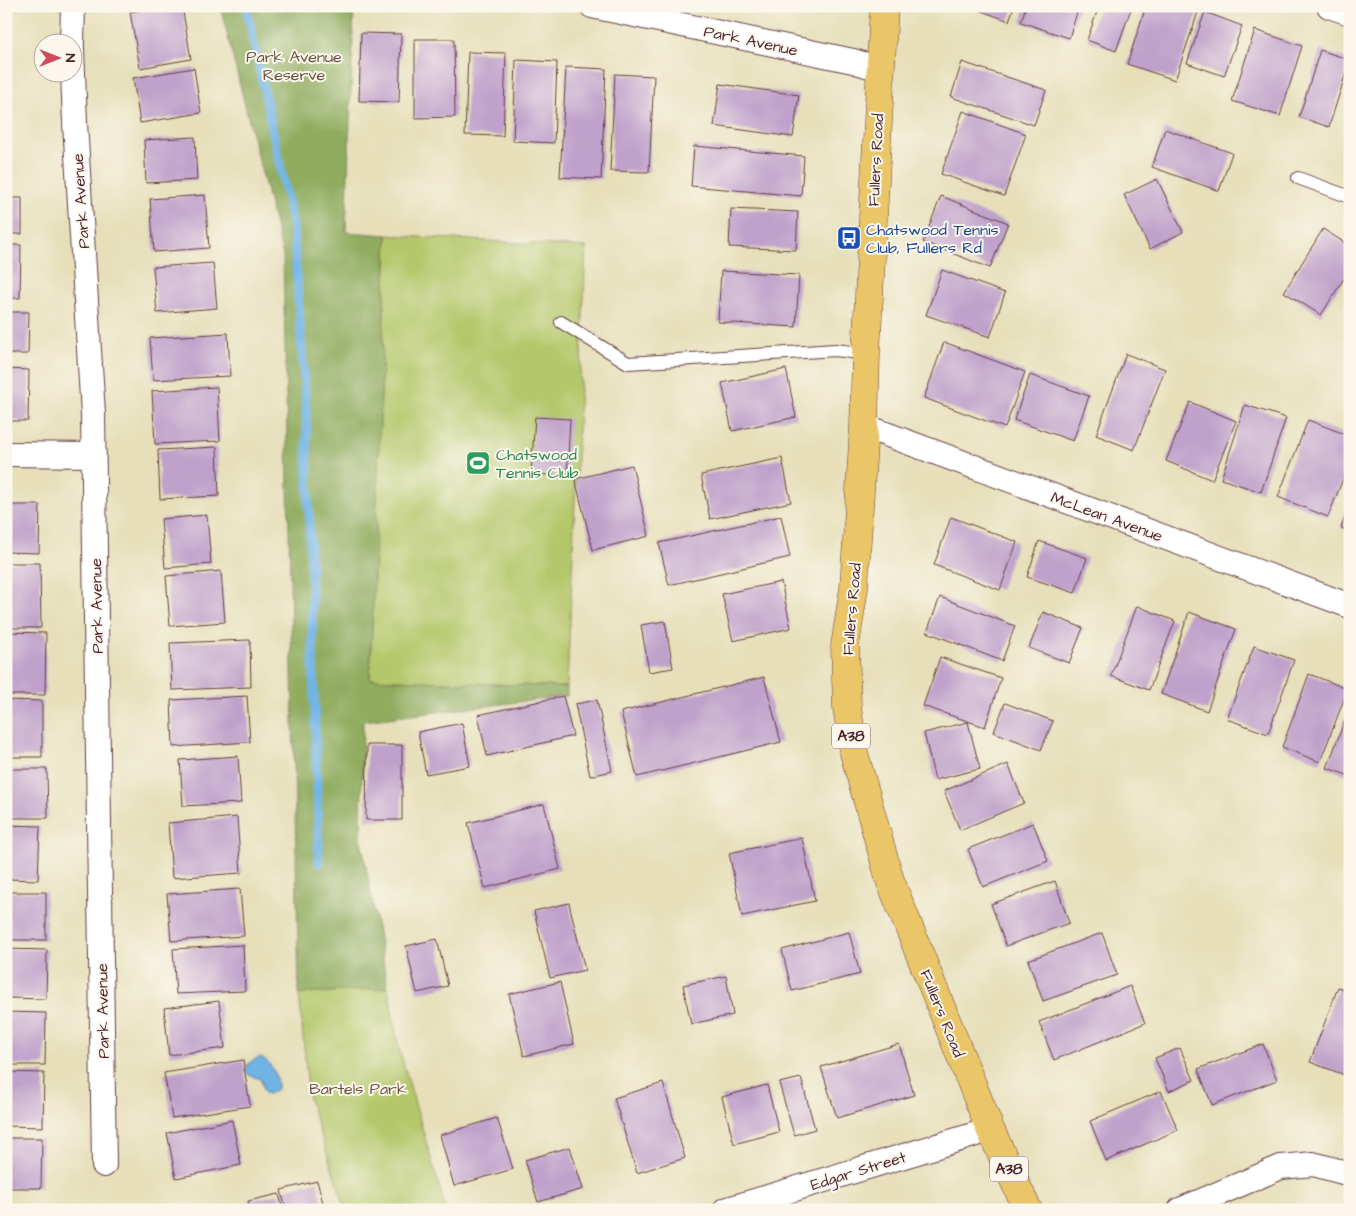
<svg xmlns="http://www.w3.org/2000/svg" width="1356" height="1216" font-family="'Architects Daughter',sans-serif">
	<rect width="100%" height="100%" fill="#fbf7ec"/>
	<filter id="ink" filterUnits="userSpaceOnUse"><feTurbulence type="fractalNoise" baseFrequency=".02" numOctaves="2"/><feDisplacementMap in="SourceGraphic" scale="10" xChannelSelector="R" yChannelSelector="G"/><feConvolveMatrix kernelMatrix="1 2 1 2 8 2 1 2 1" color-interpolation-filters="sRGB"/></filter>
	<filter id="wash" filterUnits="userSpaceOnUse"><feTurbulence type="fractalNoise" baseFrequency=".0096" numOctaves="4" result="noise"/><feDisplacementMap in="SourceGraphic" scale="20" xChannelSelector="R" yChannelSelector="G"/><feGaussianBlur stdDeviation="1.12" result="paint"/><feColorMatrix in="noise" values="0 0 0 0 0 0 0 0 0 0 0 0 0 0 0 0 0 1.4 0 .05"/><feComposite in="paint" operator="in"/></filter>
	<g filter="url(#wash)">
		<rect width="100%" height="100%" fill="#e6dfba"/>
		<path fill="#b4c76b" stroke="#7f734b" d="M 387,235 L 586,247 L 567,687 L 370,679 Z
			M 388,988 L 398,1045 L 446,1210 L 346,1210 L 309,1100 L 299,994 Z"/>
		<path fill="#8fac5f" stroke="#6c6645" d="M 220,6 L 354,6 L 346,232 L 387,235 L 370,679 L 567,687 L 567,696 L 363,721 L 361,839 L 388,988 L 299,994 L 283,256 Z"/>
		<path fill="#70b3e5" stroke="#5d6988" d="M 261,1057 C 272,1063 278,1077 277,1089 L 269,1094 L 265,1093 L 263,1090 L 261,1080 C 257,1077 252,1077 249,1075 C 238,1067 256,1058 261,1057 Z"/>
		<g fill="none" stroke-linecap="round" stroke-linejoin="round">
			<path stroke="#70b3e5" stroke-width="9" d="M 246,6 L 293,226 L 306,407 L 319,863"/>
		</g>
		<g id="blocks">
			<path fill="#c0a1cb" d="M 163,6 L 182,6 L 191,59 L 140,68 L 130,12 Z
				M 981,6 L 1014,6 L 1009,21 L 979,10 Z
				M 1026,6 L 1079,6 L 1069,38 L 1021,22 Z
				M 1099,6 L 1132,6 L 1116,51 L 1087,40 Z
				M 1146,6 L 1180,6 L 1198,12 L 1175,80 L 1127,64 Z
				M 1205,12 L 1242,26 L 1224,76 L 1187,63 Z
				M 1255,30 L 1302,46 L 1280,116 L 1232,101 Z
				M 361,33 L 401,34 L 399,102 L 359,101 Z
				M 415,39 L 454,39 L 455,117 L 415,118 Z
				M 1320,50 L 1350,60 L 1329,127 L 1299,117 Z
				M 468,52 L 506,53 L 503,136 L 465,135 Z
				M 6,55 L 11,55 L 9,110 L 6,109 Z
				M 516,60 L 557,62 L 554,143 L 513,141 Z
				M 962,62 L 1046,90 L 1034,125 L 951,97 Z
				M 566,67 L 606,69 L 601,179 L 560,177 Z
				M 194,68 L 201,113 L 140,123 L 133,78 Z
				M 615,74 L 654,76 L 649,172 L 610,171 Z
				M 720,84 L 799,95 L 793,137 L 714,126 Z
				M 963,111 L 1026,134 L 1004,196 L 941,174 Z
				M 6,118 L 10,118 L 9,176 L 6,176 Z
				M 1165,129 L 1232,153 L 1219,191 L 1152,167 Z
				M 195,137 L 197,180 L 146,183 L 144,140 Z
				M 694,146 L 804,156 L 801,196 L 691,186 Z
				M 1157,179 L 1183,232 L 1150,249 L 1124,195 Z
				M 205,195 L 209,248 L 154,252 L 150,199 Z
				M 941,196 L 1008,223 L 990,268 L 923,242 Z
				M 6,198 L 22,198 L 22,234 L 6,234 Z
				M 731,209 L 798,212 L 796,250 L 729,247 Z
				M 1323,229 L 1350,246 L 1350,269 L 1321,315 L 1284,292 Z
				M 6,245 L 21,245 L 20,298 L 6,298 Z
				M 213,263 L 217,308 L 157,313 L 153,267 Z
				M 942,270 L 1005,293 L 990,337 L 926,315 Z
				M 721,271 L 799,275 L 796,327 L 718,322 Z
				M 6,312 L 29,312 L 28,354 L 6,354 Z
				M 228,333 L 230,376 L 153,380 L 150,338 Z
				M 944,342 L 1025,372 L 1005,428 L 924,398 Z
				M 1126,354 L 1165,369 L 1134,450 L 1096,435 Z
				M 6,369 L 29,370 L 28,421 L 6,421 Z
				M 786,369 L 796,417 L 732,431 L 722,383 Z
				M 1030,375 L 1089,396 L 1073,441 L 1014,420 Z
				M 217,387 L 220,441 L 155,444 L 152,391 Z
				M 1190,402 L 1236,421 L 1212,480 L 1166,461 Z
				M 1245,405 L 1286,418 L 1261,492 L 1221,479 Z
				M 535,417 L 570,419 L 567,476 L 531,474 Z
				M 1308,420 L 1350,436 L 1350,461 L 1328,517 L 1278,497 Z
				M 217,447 L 219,496 L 160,499 L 158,450 Z
				M 782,458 L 791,502 L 710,519 L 701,475 Z
				M 632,465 L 649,536 L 593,550 L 575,479 Z
				M 1350,502 L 1350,531 L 1341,528 Z
				M 6,505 L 40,505 L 39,553 L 6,552 Z
				M 207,515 L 211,564 L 165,568 L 161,519 Z
				M 781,516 L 790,557 L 669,585 L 659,543 Z
				M 951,517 L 1017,542 L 1000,590 L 934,565 Z
				M 1039,541 L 1087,558 L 1075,593 L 1027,577 Z
				M 6,563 L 40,563 L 41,628 L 7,628 Z
				M 221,571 L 225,622 L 170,626 L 166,576 Z
				M 781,582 L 791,628 L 733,641 L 722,594 Z
				M 940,597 L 1015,626 L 1002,661 L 927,632 Z
				M 1137,606 L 1175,621 L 1149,690 L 1111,676 Z
				M 1043,612 L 1083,628 L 1069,663 L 1029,648 Z
				M 1189,612 L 1236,629 L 1207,711 L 1161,694 Z
				M 665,621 L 673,668 L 649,672 L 641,625 Z
				M 6,632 L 46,633 L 45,695 L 6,695 Z
				M 250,640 L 251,687 L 172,690 L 170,643 Z
				M 1254,646 L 1294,660 L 1268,734 L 1227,719 Z
				M 940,657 L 1001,678 L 985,727 L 923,706 Z
				M 1309,674 L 1348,689 L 1320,762 L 1282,747 Z
				M 764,677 L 781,742 L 637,777 L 621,712 Z
				M 247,696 L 250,742 L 173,747 L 171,700 Z
				M 563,696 L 573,736 L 487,756 L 478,715 Z
				M 6,700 L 42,701 L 42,757 L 6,757 Z
				M 597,700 L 612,771 L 590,776 L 575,704 Z
				M 1005,703 L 1053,721 L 1041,750 L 994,732 Z
				M 1350,706 L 1350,776 L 1327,768 Z
				M 968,722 L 980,769 L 935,780 L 924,733 Z
				M 462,723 L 470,766 L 426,774 L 418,732 Z
				M 367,745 L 402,745 L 402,820 L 366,820 Z
				M 238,756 L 241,803 L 183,806 L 180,760 Z
				M 1008,764 L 1024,803 L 960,830 L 944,791 Z
				M 6,769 L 47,769 L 48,818 L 6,818 Z
				M 544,804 L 560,869 L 485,888 L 468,823 Z
				M 237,817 L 241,873 L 172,878 L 168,823 Z
				M 1033,823 L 1048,861 L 983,887 L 968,849 Z
				M 6,825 L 40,826 L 38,880 L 6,879 Z
				M 802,838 L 815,901 L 742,916 L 729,853 Z
				M 1055,881 L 1069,923 L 1006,946 L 991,904 Z
				M 240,889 L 244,936 L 171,941 L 167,894 Z
				M 6,892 L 46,892 L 46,940 L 6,940 Z
				M 569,903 L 585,970 L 550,978 L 534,911 Z
				M 849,932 L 860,974 L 792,991 L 782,950 Z
				M 1102,933 L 1117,975 L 1043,1001 L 1028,960 Z
				M 437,939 L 448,986 L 417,993 L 406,946 Z
				M 243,945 L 245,991 L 176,994 L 173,949 Z
				M 6,949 L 47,950 L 46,999 L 6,998 Z
				M 726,976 L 733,1015 L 691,1024 L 683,985 Z
				M 560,982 L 574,1044 L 524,1056 L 509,994 Z
				M 1130,986 L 1145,1023 L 1054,1060 L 1039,1022 Z
				M 1338,987 L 1350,991 L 1350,1077 L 1310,1062 Z
				M 219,1001 L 225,1048 L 169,1055 L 164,1008 Z
				M 6,1012 L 46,1013 L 45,1065 L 6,1065 Z
				M 899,1044 L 914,1095 L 837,1118 L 821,1067 Z
				M 1263,1044 L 1277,1080 L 1212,1105 L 1198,1069 Z
				M 1180,1048 L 1194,1080 L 1169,1091 L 1155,1058 Z
				M 243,1060 L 250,1106 L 172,1118 L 164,1073 Z
				M 6,1072 L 44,1073 L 43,1127 L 6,1126 Z
				M 801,1078 L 815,1129 L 794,1135 L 779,1083 Z
				M 663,1083 L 685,1158 L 637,1173 L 614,1098 Z
				M 767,1085 L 779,1132 L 734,1144 L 722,1097 Z
				M 1161,1091 L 1178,1130 L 1106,1161 L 1090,1121 Z
				M 497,1118 L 513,1169 L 454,1186 L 440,1135 Z
				M 232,1120 L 241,1165 L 176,1178 L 167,1133 Z
				M 6,1138 L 42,1138 L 41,1188 L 6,1188 Z
				M 570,1147 L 583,1189 L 538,1202 L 525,1160 Z
				M 317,1181 L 325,1210 L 286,1210 L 281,1190 Z
				M 279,1194 L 283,1210 L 250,1210 L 248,1201 Z"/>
		</g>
	</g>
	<g filter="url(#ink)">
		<use href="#blocks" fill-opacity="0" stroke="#613c40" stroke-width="1"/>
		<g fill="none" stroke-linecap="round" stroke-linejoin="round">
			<defs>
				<path id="lane" d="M 1298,178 L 1350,197
					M 561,322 L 628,363 L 836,350 L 866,354"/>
				<path id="street" d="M 592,6 L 853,61 L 880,69
					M 1329,6 L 1350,13
					M 72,42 L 73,6
					M 72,48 L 75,123 L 93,414 L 104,1165
					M 864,426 L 1350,606
					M 6,454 L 94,455
					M 725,1210 L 970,1136 L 990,1129
					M 1180,1210 L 1281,1167 L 1313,1164 L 1350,1174"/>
				<path id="primary" d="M 884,6 L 866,354 L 864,426 L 854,588 L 845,646 L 847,707 L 854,753 L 890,880 L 990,1129 L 1028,1210"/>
			</defs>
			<use href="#lane" stroke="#613c40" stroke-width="14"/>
			<use href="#street" stroke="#613c40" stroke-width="26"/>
			<use href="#primary" stroke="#613c40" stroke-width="29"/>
			<use href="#lane" stroke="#fff" stroke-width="12"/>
			<use href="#street" stroke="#fff" stroke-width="24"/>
			<use href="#primary" stroke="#ebc669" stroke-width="28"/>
		</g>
	</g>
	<defs>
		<symbol id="bus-square" viewBox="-11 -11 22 22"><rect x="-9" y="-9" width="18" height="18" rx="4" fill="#1a4fb4" stroke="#fbf7ec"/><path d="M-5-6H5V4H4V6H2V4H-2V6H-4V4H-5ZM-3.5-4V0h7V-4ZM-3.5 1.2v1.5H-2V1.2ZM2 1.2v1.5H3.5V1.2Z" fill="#fff"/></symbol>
		<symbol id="stadium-square" viewBox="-11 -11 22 22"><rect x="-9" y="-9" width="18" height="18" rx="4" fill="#2e9e5b" stroke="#fbf7ec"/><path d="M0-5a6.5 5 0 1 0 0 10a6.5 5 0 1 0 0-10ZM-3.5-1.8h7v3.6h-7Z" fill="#fff"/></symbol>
	</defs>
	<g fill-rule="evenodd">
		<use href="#bus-square" x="835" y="224" width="28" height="28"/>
		<use href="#stadium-square" x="464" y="449" width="28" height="28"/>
	</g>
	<g text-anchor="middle" stroke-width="4" stroke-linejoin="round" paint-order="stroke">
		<g fill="#fbf7ec" stroke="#7f6065" stroke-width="1">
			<rect x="832" y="723.5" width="38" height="25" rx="4"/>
			<rect x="990" y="1156.5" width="38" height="25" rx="4"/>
		</g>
		<g font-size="15" font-weight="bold" fill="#4a1f2b">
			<text x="851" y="741">A38</text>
			<text x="1009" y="1174">A38</text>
		</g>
		<g font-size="16" fill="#4a1f2b" stroke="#fbf7ec">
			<text transform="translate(751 40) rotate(12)" y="6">Park Avenue</text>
			<text transform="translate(875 160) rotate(-87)" y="6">Fullers Road</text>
			<text transform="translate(80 201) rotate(-94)" y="6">Park Avenue</text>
			<text transform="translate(1107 516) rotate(20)" y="6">McLean Avenue</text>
			<text transform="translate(96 606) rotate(-91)" y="6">Park Avenue</text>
			<text transform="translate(851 609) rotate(-85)" y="6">Fullers Road</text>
			<text transform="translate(102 1011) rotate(-91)" y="6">Park Avenue</text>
			<text transform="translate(943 1013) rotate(68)" y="6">Fullers Road</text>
			<text transform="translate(858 1170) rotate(-17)" y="6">Edgar Street</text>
		</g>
		<g font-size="16" fill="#6a513e" stroke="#fbf7ec">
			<text x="294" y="62">Park Avenue<tspan x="294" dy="18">Reserve</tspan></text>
			<text x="358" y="1094">Bartels Park</text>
		</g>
		<g font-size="16" fill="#164399" stroke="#fbf7ec" text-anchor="start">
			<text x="866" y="235">Chatswood Tennis<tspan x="866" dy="18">Club, Fullers Rd</tspan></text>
		</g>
		<g font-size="16" fill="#27864d" stroke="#fbf7ec" text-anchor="start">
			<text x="496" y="460">Chatswood<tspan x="496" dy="18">Tennis Club</tspan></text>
		</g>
	</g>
	<rect width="1356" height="1216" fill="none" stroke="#fbf7ec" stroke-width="25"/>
	<g transform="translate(58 58) rotate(90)"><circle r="24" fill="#fbf7ec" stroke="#b4a19f"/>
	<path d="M0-4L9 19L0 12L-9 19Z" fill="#d1495b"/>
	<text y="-8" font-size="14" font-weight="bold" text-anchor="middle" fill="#4a1f2b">N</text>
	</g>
</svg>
